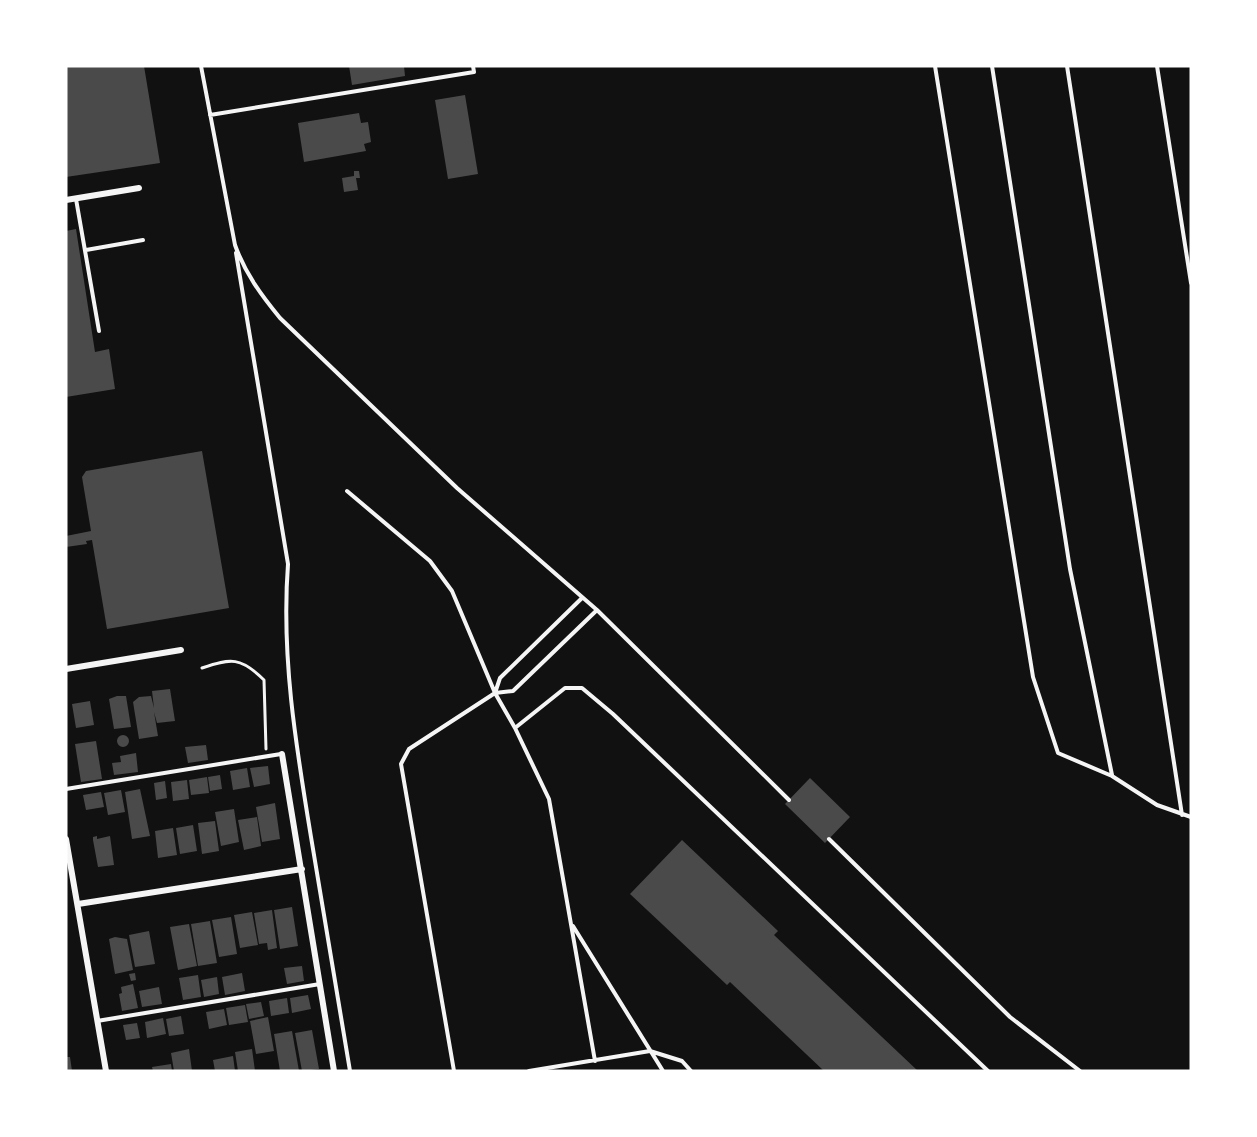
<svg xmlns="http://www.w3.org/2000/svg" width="1257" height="1137" font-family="Barlow,sans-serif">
	<rect width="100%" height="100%" fill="#111"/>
	<path fill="#4a4a4a" d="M 66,66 L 144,66 L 160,163 L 66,177 Z
		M 349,66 L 404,66 L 405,76 L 352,85 Z
		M 465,95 L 478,174 L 448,179 L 435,100 Z
		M 359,113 L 361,123 L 368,122 L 371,142 L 364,144 L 366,151 L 304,162 L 298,123 Z
		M 354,171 L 359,171 L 360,178 L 356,178 L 358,190 L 344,192 L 342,178 L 354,176 Z
		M 76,229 L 95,352 L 109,349 L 115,389 L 66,397 L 66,231 Z
		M 202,451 L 229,608 L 107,629 L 92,540 L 86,541 L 87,544 L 66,547 L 66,536 L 91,531 L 82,477 L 86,471 Z
		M 170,689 L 175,721 L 157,723 L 154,712 L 158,736 L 139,739 L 133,702 L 139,697 L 151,696 L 154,708 L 152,691 Z
		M 117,696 L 126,696 L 131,727 L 114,729 L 109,699 Z
		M 90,701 L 94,725 L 76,728 L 72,704 Z
		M117 741a6 6 0 1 1 12 0a6 6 0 1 1-12 0Z
		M 96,741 L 102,779 L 81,782 L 75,744 Z
		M 206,745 L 208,760 L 188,763 L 185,747 Z
		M 136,753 L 138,772 L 114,775 L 112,763 L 121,762 L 120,756 Z
		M 268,766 L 270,784 L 254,787 L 250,768 Z
		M 247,768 L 250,787 L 233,790 L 230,771 Z
		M 220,775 L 222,789 L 210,791 L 208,777 Z
		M 207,777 L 209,793 L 191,795 L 189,780 Z
		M 810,778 L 850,817 L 825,843 L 785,804 Z
		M 187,780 L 189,799 L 173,801 L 171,782 Z
		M 165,781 L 167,798 L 156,800 L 154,783 Z
		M 140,789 L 150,836 L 132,839 L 125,792 Z
		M 121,790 L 125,812 L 108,815 L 104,793 Z
		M 101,792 L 104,807 L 86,810 L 83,795 Z
		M 275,803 L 280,839 L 262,842 L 256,807 Z
		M 234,809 L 239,842 L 221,846 L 215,812 Z
		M 257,817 L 261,846 L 244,850 L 238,820 Z
		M 215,821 L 219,851 L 202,854 L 198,823 Z
		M 193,825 L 197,851 L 180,854 L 176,828 Z
		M 173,828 L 177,855 L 158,858 L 155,831 Z
		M 97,836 L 97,839 L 110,836 L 114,865 L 98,867 L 93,840 L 93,837 Z
		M 682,840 L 778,931 L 774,935 L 918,1071 L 824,1071 L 730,982 L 727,985 L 630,894 Z
		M 292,907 L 298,946 L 280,949 L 274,910 Z
		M 272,910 L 277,948 L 268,950 L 267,943 L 259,944 L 254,913 Z
		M 252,912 L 258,945 L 240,948 L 234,915 Z
		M 231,917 L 237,954 L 219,957 L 212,920 Z
		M 210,921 L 217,963 L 198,966 L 191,924 Z
		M 189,924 L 197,966 L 178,970 L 170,927 Z
		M 149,931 L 155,964 L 135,967 L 129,935 Z
		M 115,937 L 127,939 L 133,970 L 115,974 L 109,939 Z
		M 302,966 L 304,981 L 287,984 L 284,968 Z
		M 135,973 L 136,980 L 131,981 L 129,974 Z
		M 242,973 L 245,991 L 225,995 L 222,977 Z
		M 198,975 L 201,997 L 183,1000 L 179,978 Z
		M 217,977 L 219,994 L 204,997 L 201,980 Z
		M 133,984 L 138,1008 L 122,1011 L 119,994 L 122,993 L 121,987 Z
		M 159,987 L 162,1004 L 142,1007 L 139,991 Z
		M 308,995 L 311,1009 L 292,1013 L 290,998 Z
		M 287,998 L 289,1013 L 271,1016 L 269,1001 Z
		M 261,1002 L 264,1016 L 249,1019 L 246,1004 Z
		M 245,1005 L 248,1022 L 229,1025 L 226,1008 Z
		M 224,1009 L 227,1025 L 209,1029 L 206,1012 Z
		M 181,1016 L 184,1034 L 169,1036 L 166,1019 Z
		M 268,1017 L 274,1051 L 256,1054 L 250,1021 Z
		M 163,1018 L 166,1034 L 147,1038 L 145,1022 Z
		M 137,1023 L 140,1038 L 126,1040 L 123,1025 Z
		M 312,1030 L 319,1069 L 302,1071 L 295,1033 Z
		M 292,1031 L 299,1071 L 280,1071 L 274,1034 Z
		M 189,1049 L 192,1071 L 174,1071 L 171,1053 Z
		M 252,1049 L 255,1071 L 238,1071 L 235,1052 Z
		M 233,1056 L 235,1071 L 215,1071 L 213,1060 Z
		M 66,1057 L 70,1057 L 72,1071 L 66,1071 Z
		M 171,1064 L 172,1071 L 153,1071 L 152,1067 Z"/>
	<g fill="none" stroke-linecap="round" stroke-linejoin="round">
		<path stroke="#f5f5f5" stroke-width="3" d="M 202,668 C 231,658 241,657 264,680 L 266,749"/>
		<path stroke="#f5f5f5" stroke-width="4" d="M 201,66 L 235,245 C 245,273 261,295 280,318 L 457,488 L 597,610 L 789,800
			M 935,66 L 1033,677 L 1058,753 L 1112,776 L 1157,805 L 1191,817
			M 992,66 L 1070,569 L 1112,775
			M 1067,66 L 1182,815
			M 1157,66 L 1191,283
			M 210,115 L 474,72 L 473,66
			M 76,199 L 99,331
			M 86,250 L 143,240
			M 236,253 L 288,564 C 281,656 296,746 311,837 C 324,915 337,993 350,1071
			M 347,491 L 430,561 L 452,591 L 495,693 L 515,728
			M 495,693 L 500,678 L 582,598
			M 66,789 L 281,754
			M 829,839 L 1010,1017 L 1080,1071
			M 573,926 L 663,1071
			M 97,1021 L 320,984
			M 595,1061 L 549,799 L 515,728 L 565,688 L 582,688 L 613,714 L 988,1071
			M 454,1071 L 401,764 L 409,749 L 495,693 L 513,691 L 597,610
			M 529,1071 L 650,1051 L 682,1061 L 691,1071"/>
		<path stroke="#f5f5f5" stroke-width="6" d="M 66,200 L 139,188
			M 66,669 L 181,650
			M 282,754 L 334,1071
			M 66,839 L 106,1071
			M 78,904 L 302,869"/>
	</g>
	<rect width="1257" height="1137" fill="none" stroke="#ffffff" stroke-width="135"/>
</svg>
